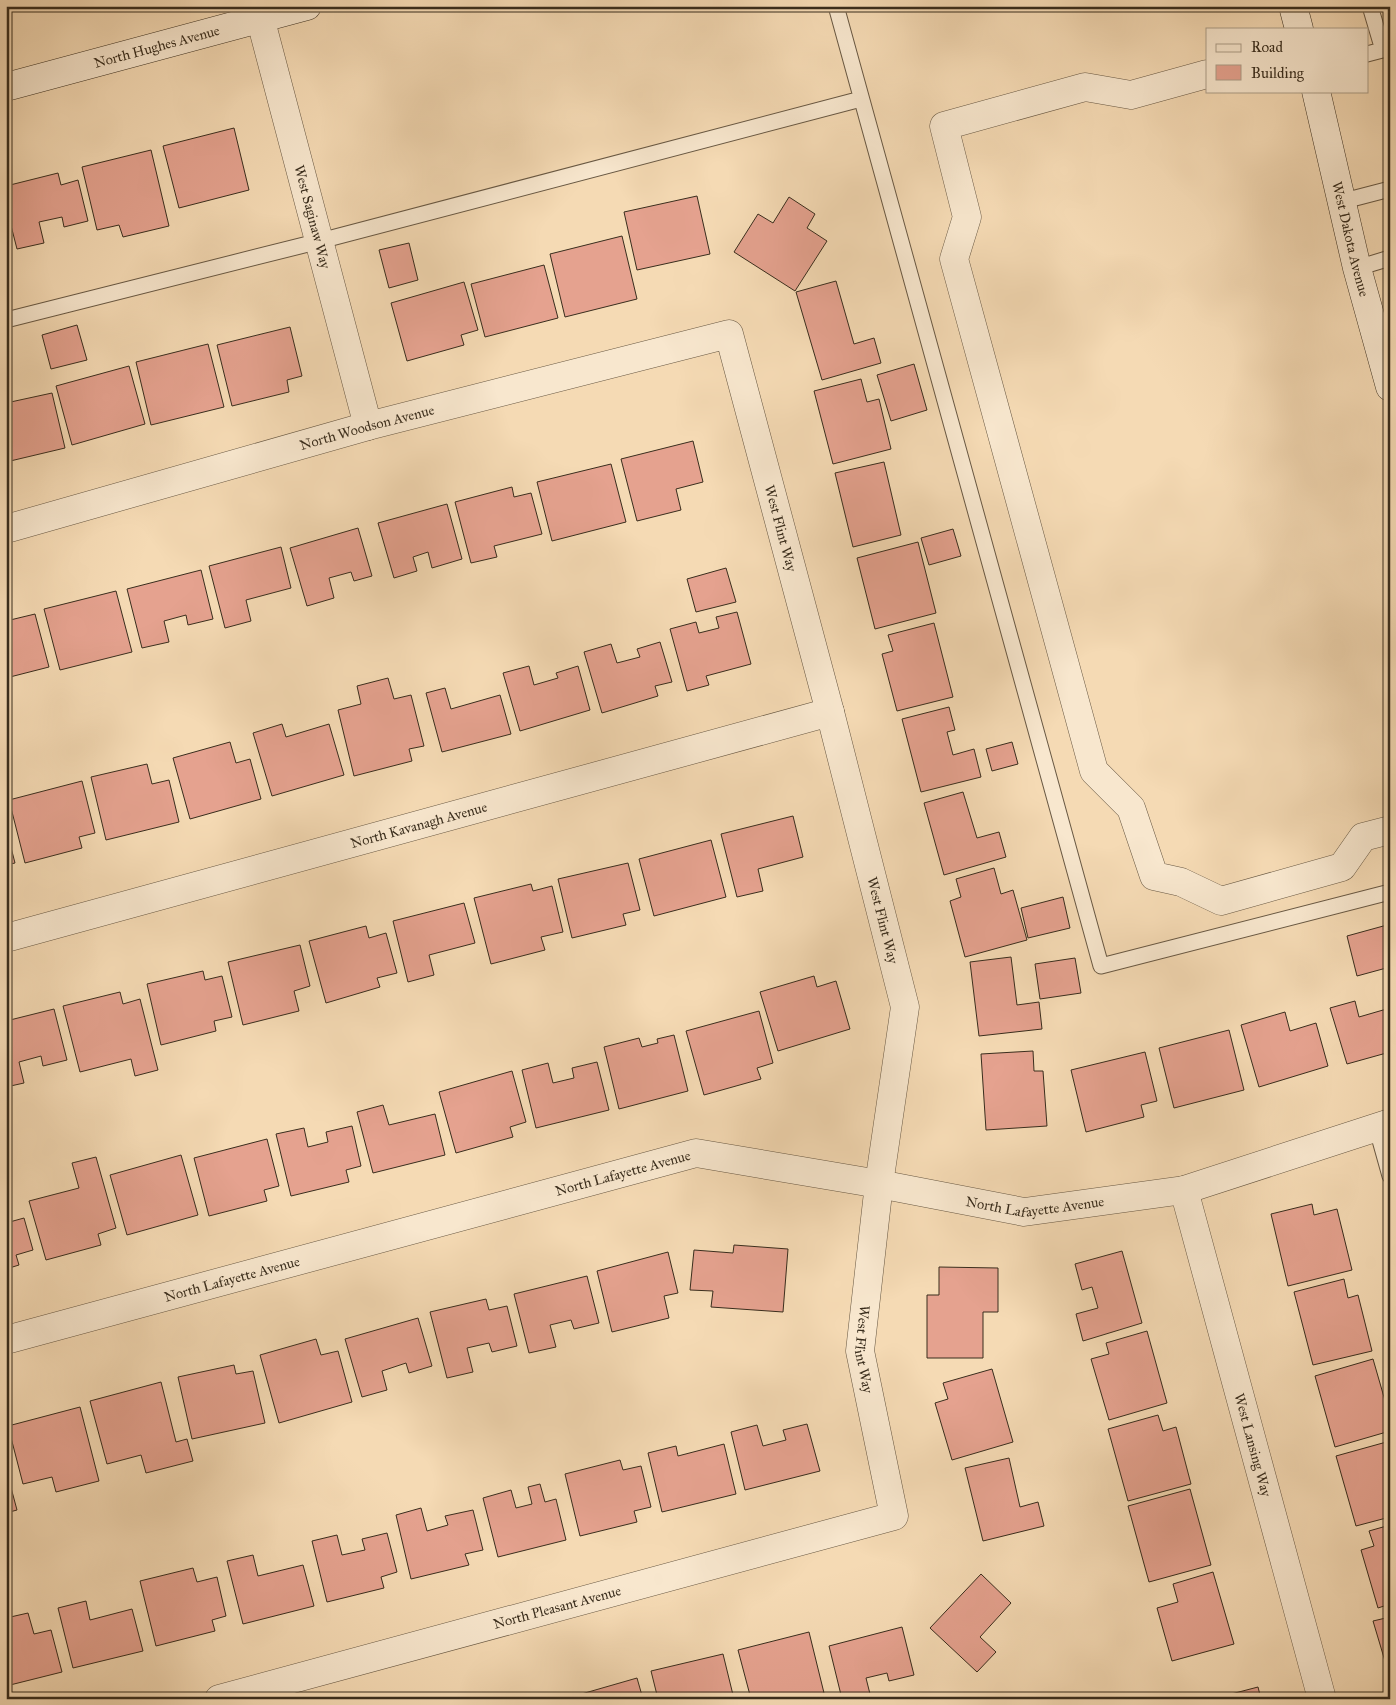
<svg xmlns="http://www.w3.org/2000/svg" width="1396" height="1705" font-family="'IM FELL Great Primer',serif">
	<rect width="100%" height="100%" fill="#f5dab4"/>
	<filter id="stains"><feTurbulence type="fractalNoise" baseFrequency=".004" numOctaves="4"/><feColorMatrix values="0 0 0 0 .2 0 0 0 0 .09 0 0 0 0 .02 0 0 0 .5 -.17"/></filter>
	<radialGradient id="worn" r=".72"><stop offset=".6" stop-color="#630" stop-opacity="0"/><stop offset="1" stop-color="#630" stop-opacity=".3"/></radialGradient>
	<path fill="#e5a28f" stroke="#392d1d" d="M 234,128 L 249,190 L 179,208 L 163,146 Z
		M 151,150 L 169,226 L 123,237 L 119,225 L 97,230 L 82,167 Z
		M 58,173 L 61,185 L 78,180 L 88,221 L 64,227 L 62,217 L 39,222 L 44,243 L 17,249 L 6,206 L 6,186 Z
		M 697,196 L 710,254 L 637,270 L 624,212 Z
		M 789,197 L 815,214 L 807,228 L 827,241 L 795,291 L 734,252 L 758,214 L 773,223 Z
		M 622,236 L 637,299 L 565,317 L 550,254 Z
		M 409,243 L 418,280 L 389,288 L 379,250 Z
		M 544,265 L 558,318 L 485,337 L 471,284 Z
		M 836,281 L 854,344 L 874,338 L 881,363 L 822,380 L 796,292 Z
		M 464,282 L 478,330 L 461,335 L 464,345 L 407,361 L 391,303 Z
		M 77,325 L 87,360 L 51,369 L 42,335 Z
		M 290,327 L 302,376 L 287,380 L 289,392 L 232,406 L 217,345 Z
		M 208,344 L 224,407 L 151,425 L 136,362 Z
		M 914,364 L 927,410 L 891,421 L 877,375 Z
		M 129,366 L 145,424 L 72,445 L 56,386 Z
		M 861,379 L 867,402 L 879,399 L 891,449 L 833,464 L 814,391 Z
		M 52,393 L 65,448 L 6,462 L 6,403 Z
		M 693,441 L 703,482 L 676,489 L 681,510 L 637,521 L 621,459 Z
		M 884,462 L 901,535 L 853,547 L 835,473 Z
		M 611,464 L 626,522 L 552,541 L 537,482 Z
		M 512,487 L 514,497 L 531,493 L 542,534 L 494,546 L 497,557 L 471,563 L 455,502 Z
		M 447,504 L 462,559 L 432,568 L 428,552 L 413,557 L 417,571 L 394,578 L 378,523 Z
		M 358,528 L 372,576 L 354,581 L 351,572 L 329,578 L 334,598 L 307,606 L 290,548 Z
		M 953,529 L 961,556 L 929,565 L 921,538 Z
		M 918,542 L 936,613 L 875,629 L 857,558 Z
		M 281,547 L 291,588 L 246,600 L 251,621 L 225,628 L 209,566 Z
		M 726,568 L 736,602 L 696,612 L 687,579 Z
		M 201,570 L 213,619 L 188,625 L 186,615 L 164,621 L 169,642 L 142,648 L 127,589 Z
		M 116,591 L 132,652 L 60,670 L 44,609 Z
		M 737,612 L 751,664 L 706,676 L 709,685 L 687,691 L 670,629 L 696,622 L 699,633 L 719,628 L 716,617 Z
		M 35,614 L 49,667 L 6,678 L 6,621 Z
		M 934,623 L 953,697 L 897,711 L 882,654 L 893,651 L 888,635 Z
		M 660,642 L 672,682 L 655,686 L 658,696 L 602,713 L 584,652 L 611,644 L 617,663 L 640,657 L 637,649 Z
		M 529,666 L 534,685 L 558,678 L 556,673 L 578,666 L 590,710 L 520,731 L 503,673 Z
		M 388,678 L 394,699 L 411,695 L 424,746 L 409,749 L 412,761 L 354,776 L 338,710 L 361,704 L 357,686 Z
		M 445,688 L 451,709 L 500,695 L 511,734 L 442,752 L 426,693 Z
		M 949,707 L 955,730 L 947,732 L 953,755 L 974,749 L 981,777 L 921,792 L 902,719 Z
		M 282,724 L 286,737 L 329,724 L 344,775 L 272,796 L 253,733 Z
		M 230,742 L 236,763 L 250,759 L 261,799 L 190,819 L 173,758 Z
		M 1012,742 L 1018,764 L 992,771 L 986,749 Z
		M 147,764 L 152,784 L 169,780 L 179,822 L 106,840 L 91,777 Z
		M 82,781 L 95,833 L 79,837 L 82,848 L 25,863 L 9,800 Z
		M 963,792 L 977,838 L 999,832 L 1006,857 L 944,875 L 924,803 Z
		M 793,816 L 803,857 L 758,869 L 763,891 L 737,897 L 721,834 Z
		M 6,828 L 15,863 L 6,865 Z
		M 711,840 L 726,897 L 654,916 L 639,859 Z
		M 628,863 L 640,910 L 623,914 L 626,925 L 572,938 L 558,879 Z
		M 994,868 L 1001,894 L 1013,890 L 1027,940 L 965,957 L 950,901 L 961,897 L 956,879 Z
		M 531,884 L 533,891 L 552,886 L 563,932 L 541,937 L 545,950 L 491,964 L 474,898 Z
		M 1063,897 L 1070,928 L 1028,938 L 1021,908 Z
		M 464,903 L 475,943 L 429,955 L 434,975 L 408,982 L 393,921 Z
		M 1387,925 L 1390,936 L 1390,967 L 1357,976 L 1347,936 Z
		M 366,926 L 369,938 L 386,933 L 397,973 L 377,978 L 380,987 L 326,1003 L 309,941 Z
		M 300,945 L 310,986 L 294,991 L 299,1011 L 243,1025 L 228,962 Z
		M 1011,957 L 1017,1005 L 1039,1002 L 1042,1029 L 979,1036 L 970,962 Z
		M 1075,958 L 1081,993 L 1040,999 L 1035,964 Z
		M 203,971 L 205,980 L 222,976 L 232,1017 L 214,1021 L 216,1031 L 161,1045 L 147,984 Z
		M 814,976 L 817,987 L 836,981 L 850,1029 L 778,1051 L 760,992 Z
		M 120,992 L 123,1004 L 140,999 L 158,1070 L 135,1076 L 131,1059 L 80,1072 L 63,1006 Z
		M 1355,1001 L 1359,1017 L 1390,1008 L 1390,1052 L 1347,1064 L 1330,1008 Z
		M 54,1009 L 67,1060 L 43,1066 L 41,1056 L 19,1062 L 24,1083 L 6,1087 L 6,1021 Z
		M 759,1011 L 773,1063 L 757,1068 L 761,1079 L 704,1095 L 686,1031 Z
		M 1285,1012 L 1290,1031 L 1316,1023 L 1328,1066 L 1259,1087 L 1241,1025 Z
		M 1229,1030 L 1244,1090 L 1174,1108 L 1159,1048 Z
		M 674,1035 L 688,1091 L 619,1109 L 604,1047 L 639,1038 L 642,1047 L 658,1043 L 657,1039 Z
		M 1033,1051 L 1034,1071 L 1043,1071 L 1047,1126 L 986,1130 L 981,1054 Z
		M 1145,1052 L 1157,1101 L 1141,1105 L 1144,1117 L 1086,1132 L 1071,1070 Z
		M 597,1062 L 609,1110 L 536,1128 L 522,1070 L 548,1063 L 553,1083 L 574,1078 L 572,1068 Z
		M 512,1071 L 526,1122 L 510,1127 L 513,1137 L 456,1153 L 439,1092 Z
		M 383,1105 L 389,1125 L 435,1114 L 445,1155 L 373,1173 L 357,1112 Z
		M 352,1126 L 361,1166 L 346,1170 L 349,1182 L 291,1196 L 276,1134 L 304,1128 L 308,1147 L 328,1142 L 326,1132 Z
		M 267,1139 L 279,1186 L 264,1190 L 267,1201 L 209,1216 L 194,1158 Z
		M 181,1155 L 198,1215 L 127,1235 L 110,1175 Z
		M 96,1157 L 116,1228 L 98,1234 L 101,1245 L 46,1260 L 29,1201 L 79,1188 L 72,1163 Z
		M 1312,1204 L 1314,1215 L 1337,1209 L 1352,1270 L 1288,1286 L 1271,1214 Z
		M 24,1218 L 33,1250 L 16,1255 L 19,1265 L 6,1269 L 6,1223 Z
		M 734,1245 L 788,1249 L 783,1312 L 711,1307 L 713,1291 L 690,1290 L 694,1250 L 733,1253 Z
		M 1122,1251 L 1142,1323 L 1083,1341 L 1076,1314 L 1098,1308 L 1092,1287 L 1082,1290 L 1075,1264 Z
		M 668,1252 L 678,1293 L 664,1296 L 669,1318 L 612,1332 L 597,1271 Z
		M 939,1267 L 998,1268 L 998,1312 L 983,1312 L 983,1358 L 927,1358 L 927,1295 L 939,1295 Z
		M 587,1276 L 599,1323 L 574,1329 L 571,1320 L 550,1325 L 556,1347 L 529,1353 L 514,1294 Z
		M 1344,1279 L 1348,1298 L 1358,1295 L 1372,1351 L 1313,1365 L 1294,1292 Z
		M 486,1299 L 489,1310 L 507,1306 L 517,1346 L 492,1352 L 489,1343 L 467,1348 L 473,1372 L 447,1378 L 430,1312 Z
		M 418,1318 L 432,1366 L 409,1373 L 406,1363 L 382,1371 L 387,1390 L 362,1397 L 345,1339 Z
		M 1147,1331 L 1167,1403 L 1109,1420 L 1091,1359 L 1109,1354 L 1106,1343 Z
		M 316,1339 L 321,1355 L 338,1351 L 352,1402 L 279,1423 L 260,1355 Z
		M 1373,1359 L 1390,1418 L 1390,1431 L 1335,1447 L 1315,1376 Z
		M 234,1365 L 236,1374 L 253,1371 L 265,1423 L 192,1439 L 178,1377 Z
		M 992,1369 L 1013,1442 L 952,1460 L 935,1403 L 948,1399 L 943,1383 Z
		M 161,1382 L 176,1442 L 187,1439 L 193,1461 L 146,1473 L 141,1455 L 107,1464 L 90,1401 Z
		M 80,1407 L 99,1481 L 56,1492 L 52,1477 L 23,1484 L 8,1426 Z
		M 1158,1415 L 1163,1431 L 1176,1427 L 1191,1484 L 1128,1501 L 1108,1429 Z
		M 807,1424 L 820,1471 L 745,1490 L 731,1432 L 757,1425 L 763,1446 L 786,1440 L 783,1430 Z
		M 1390,1441 L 1390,1517 L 1356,1526 L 1336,1456 Z
		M 724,1444 L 736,1494 L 662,1512 L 648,1453 L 676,1446 L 678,1456 Z
		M 1009,1458 L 1020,1507 L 1038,1502 L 1044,1526 L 983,1541 L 965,1468 Z
		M 620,1460 L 623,1470 L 641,1466 L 651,1507 L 634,1511 L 637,1522 L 580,1536 L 565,1474 Z
		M 6,1469 L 17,1510 L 6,1513 Z
		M 540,1484 L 545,1502 L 556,1499 L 566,1540 L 498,1557 L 483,1498 L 511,1490 L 516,1508 L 532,1504 L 528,1487 Z
		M 1190,1489 L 1211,1565 L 1149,1582 L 1128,1506 Z
		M 421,1508 L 427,1531 L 448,1525 L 445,1516 L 473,1510 L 483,1550 L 465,1554 L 469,1565 L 411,1579 L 396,1515 Z
		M 1390,1525 L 1390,1604 L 1378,1608 L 1361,1550 L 1374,1546 L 1369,1531 Z
		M 387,1533 L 397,1572 L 381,1577 L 384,1588 L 327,1602 L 312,1541 L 337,1535 L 342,1555 L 365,1550 L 362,1539 Z
		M 253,1555 L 258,1576 L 303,1565 L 314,1606 L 243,1624 L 227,1561 Z
		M 193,1568 L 197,1582 L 217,1577 L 226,1616 L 212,1620 L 215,1631 L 156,1646 L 140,1581 Z
		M 1213,1572 L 1234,1644 L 1172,1661 L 1157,1608 L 1178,1602 L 1173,1584 Z
		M 981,1574 L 1011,1603 L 980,1637 L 996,1652 L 977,1672 L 930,1628 Z
		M 86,1601 L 90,1620 L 132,1609 L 143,1651 L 73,1668 L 58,1608 Z
		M 28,1613 L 34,1634 L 51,1630 L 62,1672 L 6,1686 L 6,1618 Z
		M 1390,1617 L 1390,1678 L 1373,1621 Z
		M 902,1627 L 914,1675 L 889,1681 L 887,1673 L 866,1678 L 871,1698 L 842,1699 L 829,1646 Z
		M 809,1632 L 824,1693 L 803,1699 L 751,1699 L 738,1650 Z
		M 723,1654 L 734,1699 L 658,1699 L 651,1671 Z
		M 637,1678 L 643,1699 L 564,1699 Z
		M 1258,1687 L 1261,1699 L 1212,1699 Z"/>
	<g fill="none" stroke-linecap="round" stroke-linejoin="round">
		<defs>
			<path id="lane" d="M 836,6 L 1101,966 L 1390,892
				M 1370,6 L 1383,50
				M 1367,54 L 1390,48
				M 1340,202 L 1390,189
				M 1357,268 L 1390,258
				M 6,320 L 320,241 L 861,99
				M 1376,1126 L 1390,1176"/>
			<g id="street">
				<path id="s1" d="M 257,6 L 368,426"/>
				<path d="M 1207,74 L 1131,95 L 1085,87 L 944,126 L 967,217 L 954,259 L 1094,771 L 1131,808 L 1154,876 L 1181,882 L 1221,901 L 1342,867 L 1363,837 L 1390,830"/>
				<path id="s2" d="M 6,529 L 368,426 L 729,334 L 830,712 L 905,1007 L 879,1184 L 860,1351 L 894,1516 L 219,1699"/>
				<path id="s3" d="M 6,938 L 830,712"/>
				<path id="s4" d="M 1184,1190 L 1322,1699"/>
				<path id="s5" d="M 6,1340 L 696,1153 L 879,1184 L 1024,1212 L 1184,1190 L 1390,1123"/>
			</g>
			<g id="secondary">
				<path d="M 1293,6 L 1299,29"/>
				<path id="s6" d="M 6,87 L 307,6"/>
				<path id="s7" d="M 1316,91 L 1357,268 L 1390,387"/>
			</g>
		</defs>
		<use href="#lane" stroke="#685843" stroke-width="17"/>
		<use href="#street" stroke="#685843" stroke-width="29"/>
		<use href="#secondary" stroke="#392d1d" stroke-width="29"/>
		<use href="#lane" stroke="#f8e7ce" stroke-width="15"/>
		<use href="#street" stroke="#f8e7ce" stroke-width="28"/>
		<use href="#secondary" stroke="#f8e7ce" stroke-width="28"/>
	</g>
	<g text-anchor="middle" stroke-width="4.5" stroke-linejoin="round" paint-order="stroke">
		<g font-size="14" fill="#392d1d" stroke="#f8e7ce">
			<text dy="5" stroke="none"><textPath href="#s6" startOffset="156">North Hughes Avenue</textPath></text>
			<text dy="5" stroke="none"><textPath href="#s1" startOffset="218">West Saginaw Way</textPath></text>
			<text dy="5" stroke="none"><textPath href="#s7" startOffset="152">West Dakota Avenue</textPath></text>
			<text dy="5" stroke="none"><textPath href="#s2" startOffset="375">North Woodson Avenue</textPath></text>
			<text dy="5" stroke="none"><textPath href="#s2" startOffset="950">West Flint Way</textPath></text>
			<text dy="5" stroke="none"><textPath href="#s3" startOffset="428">North Kavanagh Avenue</textPath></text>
			<text dy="5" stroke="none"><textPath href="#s2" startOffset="1355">West Flint Way</textPath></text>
			<text dy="5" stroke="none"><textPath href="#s5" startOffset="639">North Lafayette Avenue</textPath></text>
			<text dy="5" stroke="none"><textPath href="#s5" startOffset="1059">North Lafayette Avenue</textPath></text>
			<text dy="5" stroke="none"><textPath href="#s5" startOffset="234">North Lafayette Avenue</textPath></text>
			<text dy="5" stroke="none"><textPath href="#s2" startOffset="1790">West Flint Way</textPath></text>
			<text dy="5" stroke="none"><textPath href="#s4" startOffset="264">West Lansing Way</textPath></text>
			<text transform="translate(557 1607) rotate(-15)" y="5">North Pleasant Avenue</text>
		</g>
	</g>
	<rect width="1396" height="1705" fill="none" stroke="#f5dab4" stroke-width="25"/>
	<rect x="8" y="8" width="1381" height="1690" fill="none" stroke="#392d1d" stroke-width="2.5"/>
	<rect x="12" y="12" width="1371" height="1680" fill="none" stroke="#392d1d"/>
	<rect x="1206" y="28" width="162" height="65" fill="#f8e7ce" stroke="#ac9d87"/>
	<rect x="1216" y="44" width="25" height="8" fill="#f8e7ce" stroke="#ac9d87"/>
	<text x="1251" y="52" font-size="15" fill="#392d1d">Road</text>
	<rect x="1216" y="65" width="25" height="15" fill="#e5a28f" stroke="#ac9d87"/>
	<text x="1251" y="78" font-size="15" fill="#392d1d">Building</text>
	<rect width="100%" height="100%" filter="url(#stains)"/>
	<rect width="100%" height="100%" fill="url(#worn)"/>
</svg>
